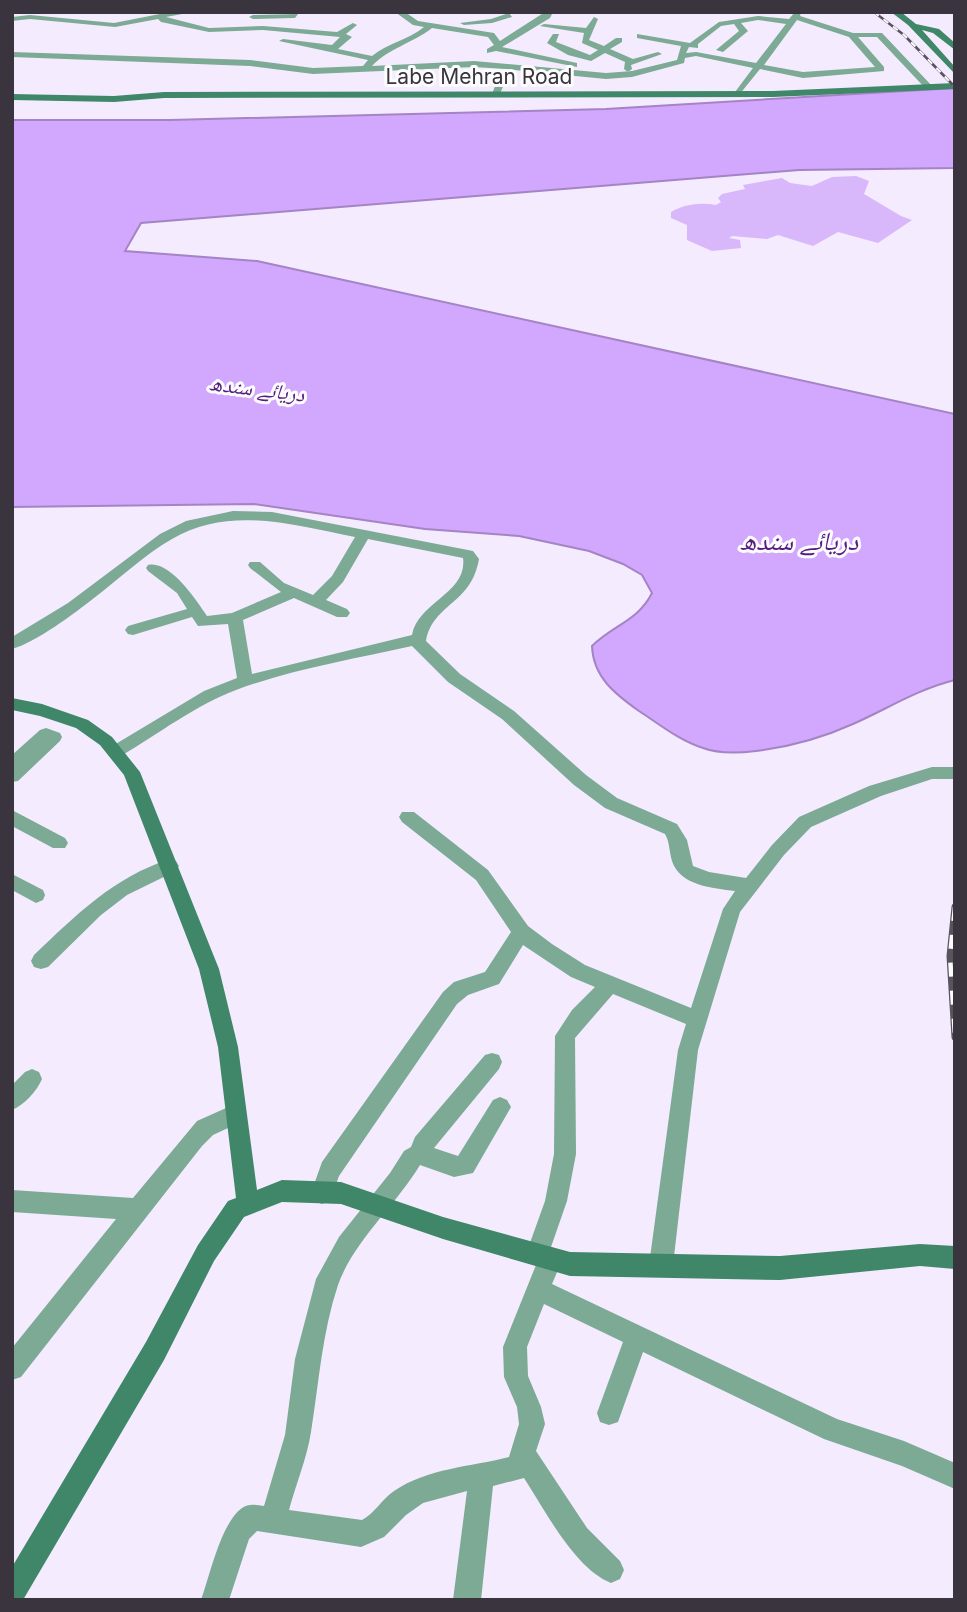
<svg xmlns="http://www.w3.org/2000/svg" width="967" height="1612" font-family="Inter,'Noto Naskh Arabic',sans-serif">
	<rect width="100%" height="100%" fill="#f4ebff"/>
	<path fill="#d8b7fb" d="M 856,176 L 869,181 L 864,194 L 901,216 L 912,220 L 878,243 L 838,232 L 813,246 L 778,235 L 767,239 L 732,236 L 729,238 L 740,240 L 741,248 L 712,251 L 687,240 L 687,225 L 671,218 L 671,212 C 684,204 701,202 716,205 L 721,202 L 718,198 L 722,194 L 745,189 L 743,185 L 782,178 L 790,183 L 812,186 L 832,177 Z"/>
	<path fill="#d2a7fe" stroke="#a484c4" stroke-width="2" d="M 955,88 L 955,168 L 799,170 L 141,223 L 125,251 L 257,261 L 955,414 L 955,680 C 918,689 887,709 853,724 C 822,738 789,747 756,751 C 740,753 719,754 703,748 C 680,741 659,724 639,711 C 615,694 593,677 592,646 C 613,625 638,621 652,593 L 642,575 L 623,564 L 589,551 L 519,536 L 425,529 L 254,504 L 12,507 L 12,120 L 170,120 L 606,109 Z"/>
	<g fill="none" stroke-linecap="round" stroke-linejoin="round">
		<path fill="#7daa94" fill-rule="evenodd" d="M 170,12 L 193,12 L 166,17 L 209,28 L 263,26 L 337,32 L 353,23 L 357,25 L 346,34 L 352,37 L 338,49 L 372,56 C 388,43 408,40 424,27 L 413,25 L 395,12 L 405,12 L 418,21 L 494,33 L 500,41 L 545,12 L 553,12 L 550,18 L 502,47 L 577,63 L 577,67 L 496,51 L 487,53 L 487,49 L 494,45 L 488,37 L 432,28 C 413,43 389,48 372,66 L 474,61 L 606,73 L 632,71 L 677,60 L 681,46 L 637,38 L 637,34 L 690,43 L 719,22 L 758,16 L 789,19 L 795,12 L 801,12 L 800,16 L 853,33 L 882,33 L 933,87 L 926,89 L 877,37 L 858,37 L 884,67 L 884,71 L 803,78 L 760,69 L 739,95 L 735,92 L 753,68 L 696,56 L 685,58 L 684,63 L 632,77 L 606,79 L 514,70 L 505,82 L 499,96 L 496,97 L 492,94 L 497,81 L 506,69 L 474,67 L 313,74 L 250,66 L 12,57 L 12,52 L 250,60 L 313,68 L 363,66 L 368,60 L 279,41 L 283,39 L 332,45 L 340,37 L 263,30 L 209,32 L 161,22 L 158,19 L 115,27 L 30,19 L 12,21 L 12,17 L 30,15 L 114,23 ZM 758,20 L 786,24 L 756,63 L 696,52 L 686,53 L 689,47 L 698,48 L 698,44 L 721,26 L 734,24 L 739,31 L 716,50 L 723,52 L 748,31 L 741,23 ZM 797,20 L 849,37 L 875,67 L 803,72 L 764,65 Z
			M 509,13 L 512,17 L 492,23 L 464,25 L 460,23 L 491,19 Z
			M 298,14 L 295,18 L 253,19 L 249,17 L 253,15 Z
			M 594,17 L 598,19 L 589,40 L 604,46 L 616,38 L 622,38 L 622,42 L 610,49 L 633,59 L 658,52 L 662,54 L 631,65 L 632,69 L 628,72 L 624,69 L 625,62 L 605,53 L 591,61 L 568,55 L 547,43 L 553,34 L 559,34 L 556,42 L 590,55 L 598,50 L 582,43 L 584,33 L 540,26 L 544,24 L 586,28 Z
			M 233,511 L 272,512 L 473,551 L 479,559 C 471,605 433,603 426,641 L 460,674 L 514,711 L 586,775 L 617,798 L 677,824 L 687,840 L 693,866 L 709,872 L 746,878 L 772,845 L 799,817 L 869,786 L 932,767 L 955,767 L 955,779 L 932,779 L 881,796 L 811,827 L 784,855 L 740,912 L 698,1050 L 673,1265 L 669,1273 L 661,1277 L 653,1273 L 649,1265 L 678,1050 L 686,1024 L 613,994 L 575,1038 L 576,1154 L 567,1201 L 551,1247 L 559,1250 L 563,1258 L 552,1284 L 837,1419 L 904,1441 L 955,1463 L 955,1489 L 902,1466 L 824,1439 L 643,1352 L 618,1422 L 609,1425 L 600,1422 L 597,1413 L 623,1342 L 544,1304 L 527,1347 L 528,1376 L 541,1407 L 545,1424 L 536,1451 L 587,1528 L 620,1561 L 624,1570 L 620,1579 L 611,1583 C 574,1568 545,1510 524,1478 L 493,1486 L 481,1600 L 453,1600 L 467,1491 L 423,1503 L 406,1515 L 384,1537 L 361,1547 L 257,1531 L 249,1539 L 229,1600 L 201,1600 C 210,1575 221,1523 242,1508 C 249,1503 256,1505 264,1506 L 285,1435 L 295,1359 L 316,1279 L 339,1237 L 390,1173 L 404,1151 L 411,1147 L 415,1137 L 485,1055 L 492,1053 L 499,1055 L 502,1062 L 499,1069 L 434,1148 L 458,1156 L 493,1100 L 500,1097 L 507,1100 L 511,1107 L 507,1114 L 473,1173 L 454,1177 L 420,1165 C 396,1205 353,1242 338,1285 C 322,1333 319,1382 311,1432 C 307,1458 296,1484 289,1510 L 362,1520 C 375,1513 382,1499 394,1491 C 428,1468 470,1467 509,1457 L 519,1424 L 517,1407 L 504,1377 L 503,1347 L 536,1265 L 529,1262 L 526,1254 L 545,1201 L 554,1154 L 555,1036 L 572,1010 L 595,987 L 571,977 L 523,945 L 499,984 L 468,995 L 457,1004 L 339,1176 L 330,1201 L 322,1204 L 314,1201 L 311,1193 L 322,1162 L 443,992 L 454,982 L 485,972 L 511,932 L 476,880 L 402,822 L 399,817 L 402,812 L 414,812 L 488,870 L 528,926 L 552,944 L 585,965 L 691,1008 L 723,909 L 735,891 C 713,888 680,886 672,861 C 669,851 670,843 665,834 L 605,808 L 574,785 L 502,719 L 448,682 L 412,646 C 354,659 293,669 236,690 C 196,705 158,734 121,756 L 109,756 L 107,752 L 109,748 L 204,691 L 237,678 L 228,624 L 198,626 L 192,617 L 133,635 L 128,634 L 125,630 L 128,626 L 187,609 L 177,593 L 148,571 L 146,568 L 148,565 C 170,560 196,600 207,616 L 232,613 L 281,592 L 250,568 L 248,565 L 250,562 L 260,562 L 284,583 L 313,595 L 332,576 L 355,537 C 294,525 229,505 172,539 C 144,555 119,579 94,598 C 75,613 35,643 12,649 L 12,637 L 68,603 L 160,534 L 186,521 ZM 368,539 L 463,558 C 468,593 418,602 412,635 L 252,674 L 243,620 L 294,598 L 337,617 L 347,617 L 350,613 L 347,609 L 326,600 L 343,582 Z
			M 46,728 L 60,733 L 62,737 L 60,741 L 18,781 L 12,782 L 12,755 L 40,730 Z
			M 12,810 L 65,838 L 68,843 L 65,848 L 53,848 L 12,826 Z
			M 170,859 L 176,861 L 179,866 L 176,871 L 127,895 L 101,915 L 48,967 L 41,969 L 34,967 L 31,961 L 34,955 C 76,915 114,877 170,859 Z
			M 12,874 L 43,890 L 45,895 L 43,900 L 36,903 L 12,890 Z
			M 32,1069 L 39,1072 L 42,1079 C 37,1091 24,1105 12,1110 L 12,1085 L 25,1072 Z
			M 235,1104 L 243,1107 L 246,1114 L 243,1121 L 213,1135 L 202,1146 L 21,1377 L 12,1380 L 12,1348 L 116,1219 L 12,1212 L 12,1190 L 133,1198 L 197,1121 Z"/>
		<path fill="#3f8768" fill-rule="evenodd" d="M 891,12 L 901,12 L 916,24 L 939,29 L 955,43 L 955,50 L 933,33 L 922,30 L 955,67 L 955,74 L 908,25 Z
			M 955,83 L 955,89 L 773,97 L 164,98 L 114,102 L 12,100 L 12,94 L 114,96 L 164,92 L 773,91 Z
			M 12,698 L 42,704 L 88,720 L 112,737 L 140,772 L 219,969 L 238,1047 L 257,1190 L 282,1180 L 341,1182 L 443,1217 L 570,1252 L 780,1256 L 920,1244 L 955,1246 L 955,1269 L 920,1266 L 780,1280 L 570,1276 L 443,1239 L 341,1204 L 282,1202 L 244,1217 L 214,1261 L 164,1360 L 23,1600 L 12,1600 L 12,1567 L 146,1342 L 198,1245 L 228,1201 L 236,1198 L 218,1047 L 199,969 L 124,775 L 100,745 L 76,728 L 40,716 L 12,710 Z"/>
		<defs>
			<path id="rail-far1" d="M 874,12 L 904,35 L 955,87"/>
			<path id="rail" d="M 955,907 L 950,956 L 955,1037"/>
		</defs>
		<use href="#rail-far1" stroke="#59535f" stroke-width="2.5"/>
		<use href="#rail" stroke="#59535f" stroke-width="7"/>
		<use href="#rail-far1" stroke="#fcfcfc" stroke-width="2" stroke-dasharray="6" stroke-linecap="butt"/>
		<use href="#rail" stroke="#fcfcfc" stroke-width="4.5" stroke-dasharray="14" stroke-linecap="butt"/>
	</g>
	<g text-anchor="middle" stroke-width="6" stroke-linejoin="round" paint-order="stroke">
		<g font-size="21" fill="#39343e" stroke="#fcfcfc">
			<text x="479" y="84">Labe Mehran Road</text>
		</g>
		<g font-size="21" font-style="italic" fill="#561c80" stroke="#fcfcfc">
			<text transform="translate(257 389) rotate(7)" y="7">دریائے سندھ</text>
		</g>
		<g font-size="26" font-style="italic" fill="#561c80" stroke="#fcfcfc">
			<text x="799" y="550">دریائے سندھ</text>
		</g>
	</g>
	<rect width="967" height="1612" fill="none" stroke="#39343e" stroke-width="28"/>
</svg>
